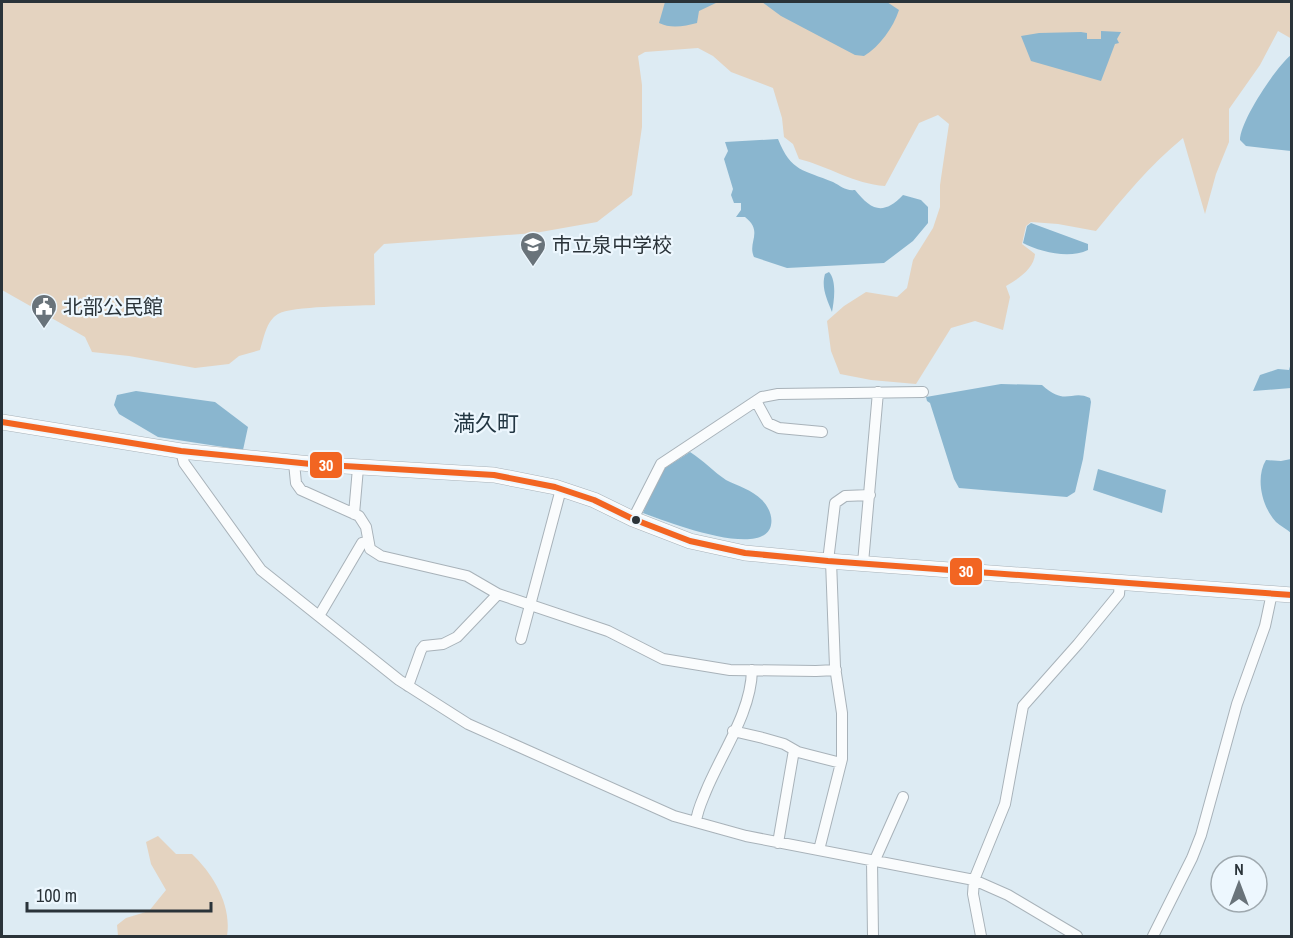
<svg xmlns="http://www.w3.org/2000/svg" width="1293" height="938" font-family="'Archivo Narrow','Noto Sans JP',sans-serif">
	<rect width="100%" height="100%" fill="#ddebf3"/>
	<path fill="#e4d3c0" d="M 2,2 L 1291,2 L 1292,39 L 1278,31 L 1260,65 L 1229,109 L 1229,142 L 1216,174 L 1205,214 L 1183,138 C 1150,165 1123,198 1096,231 L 1058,224 L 1031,222 L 1026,226 L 1022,244 L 1035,254 C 1034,269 1018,279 1006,286 L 1010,297 L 1003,330 L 975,321 L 951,328 L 916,384 L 871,380 L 840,374 L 831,351 L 827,321 L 844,306 L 866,292 L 897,297 L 907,288 L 913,260 L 933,228 L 940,207 L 940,185 L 949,124 L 938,115 L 919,123 L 885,186 C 854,184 828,166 799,159 L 793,144 L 784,137 L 782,118 L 773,88 L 731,72 L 713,56 L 698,48 L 645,52 L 638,56 L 642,85 L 642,127 L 632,195 L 597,222 L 535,233 L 384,244 L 374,254 L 375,305 C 355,306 292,306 278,314 C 266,321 264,338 260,350 L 239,356 L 229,364 L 195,368 L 129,356 L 92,352 L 85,337 L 2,290 Z
		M 158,836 L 176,854 L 192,854 C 213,874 232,905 227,936 L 118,936 L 117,925 L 126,918 L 149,911 L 166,890 L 151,864 L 146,842 Z"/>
	<path fill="#8ab6cf" d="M 665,2 L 701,2 L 701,3 L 718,2 L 699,11 L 697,23 C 685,26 671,29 659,23 Z
		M 762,2 L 887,2 L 899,10 C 893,28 880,46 864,56 L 855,55 L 781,16 Z
		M 1101,31 L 1121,32 L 1117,39 L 1119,43 L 1115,44 L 1101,81 L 1031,61 L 1021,36 L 1039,33 L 1081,32 L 1087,33 L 1087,39 L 1101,39 Z
		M 1291,55 L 1291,151 L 1246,146 L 1240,140 C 1240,121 1276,67 1291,55 Z
		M 778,139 C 791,172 804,170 833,182 C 841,186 845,191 855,190 C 871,210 883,216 903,195 L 921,200 L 928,207 L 928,223 L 913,241 L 884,263 L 787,268 L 754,257 C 747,242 764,232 745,217 L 736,217 L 741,210 L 741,203 L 734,203 L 731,195 L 733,189 L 724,159 L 728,151 L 725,142 Z
		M 1031,223 L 1088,244 L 1088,250 C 1069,259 1040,252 1023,243 L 1027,226 Z
		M 829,272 C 837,281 834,301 832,312 C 827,299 821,288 825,274 Z
		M 1291,363 L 1291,388 L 1253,391 L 1260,375 L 1278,369 L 1289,370 Z
		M 1001,384 L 1042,385 C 1066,407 1071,389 1090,398 L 1091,402 L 1083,459 L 1075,492 L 1067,497 L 959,488 L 954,479 L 930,403 L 927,401 L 926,397 Z
		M 136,391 L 215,402 L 248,427 L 243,450 L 158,437 L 119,414 L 114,405 L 117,395 Z
		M 690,452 C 703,460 714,472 726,480 C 738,486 752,490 762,500 C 768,506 773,516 771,525 C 764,560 665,521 643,513 L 650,494 L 665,468 Z
		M 1291,459 L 1292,459 L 1291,533 C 1287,529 1280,526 1276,522 C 1262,507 1255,478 1266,460 L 1281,461 Z
		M 1098,469 L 1166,490 L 1162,513 L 1093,490 Z"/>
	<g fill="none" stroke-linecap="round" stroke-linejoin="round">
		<defs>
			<path id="minor" d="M 756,401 L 768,423 L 779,428 L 822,432
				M 181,451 L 184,463 L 261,570 L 399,680 L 468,724 L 674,816 L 746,836 L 974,880 L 1008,895 L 1077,936
				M 294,463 L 296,483 L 301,490 L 359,516 L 366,527 L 370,549 L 381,556 L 467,576 L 498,594 L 608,631 L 663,659 L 730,670 L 816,671 L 836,670
				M 354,514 L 358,468
				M 633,519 L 661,464 L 762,397 L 778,394 L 923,392
				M 828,561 L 835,503 L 845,496 L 870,495
				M 863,563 L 878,392
				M 319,616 L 362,543 L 367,542
				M 521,639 L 561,489
				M 408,686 L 421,650 L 424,646 L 443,644 L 457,637 L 498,594
				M 733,731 L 763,738 L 784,744 L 798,752 L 841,763
				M 696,822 C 697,811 702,801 706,791 C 722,752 751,713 752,670
				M 778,843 L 794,750
				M 819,850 L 842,759 L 842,713 L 835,667 L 831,561
				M 872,861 L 873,936
				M 874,862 L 903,797
				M 981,936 L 973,894 L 974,880 L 1005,804 L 1023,706 L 1078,644 L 1119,594 L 1120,582
				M 1153,936 L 1192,858 L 1201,835 L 1237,704 L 1265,626 L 1272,593"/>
			<path id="secondary" d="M 2,422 L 181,451 L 311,464 L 494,475 L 555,487 L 594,500 L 633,519 L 690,541 L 745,553 L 828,561 L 1292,595"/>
		</defs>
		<use href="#minor" stroke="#a8b2b9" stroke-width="12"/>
		<use href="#secondary" stroke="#a8b2b9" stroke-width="16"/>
		<use href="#minor" stroke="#fafcfd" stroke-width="10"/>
		<use href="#secondary" stroke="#fafcfd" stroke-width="15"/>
		<defs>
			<path id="bus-1" d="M 2,422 L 181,451 L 311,464 L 494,475 L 555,487 L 594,500 L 633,519 L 690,541 L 745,553 L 828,561 L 1292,595"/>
		</defs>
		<use href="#bus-1" stroke="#edf7fe" stroke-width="10"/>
		<use href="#bus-1" stroke="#f26522" stroke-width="6"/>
	</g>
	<defs>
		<symbol id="school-pin" viewBox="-11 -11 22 30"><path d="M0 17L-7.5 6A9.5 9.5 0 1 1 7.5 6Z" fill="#69737a" stroke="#edf7fe"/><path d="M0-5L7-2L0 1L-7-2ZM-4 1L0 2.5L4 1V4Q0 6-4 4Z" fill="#fff"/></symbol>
		<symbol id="civic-pin" viewBox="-11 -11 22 30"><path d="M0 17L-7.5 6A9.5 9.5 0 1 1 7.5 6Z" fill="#69737a" stroke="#edf7fe"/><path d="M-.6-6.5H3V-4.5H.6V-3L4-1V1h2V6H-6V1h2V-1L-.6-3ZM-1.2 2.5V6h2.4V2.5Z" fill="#fff"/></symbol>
	</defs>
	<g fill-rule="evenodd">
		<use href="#school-pin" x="518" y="230" width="30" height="40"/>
		<use href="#civic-pin" x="29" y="292" width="30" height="40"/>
	</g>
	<circle fill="#2a3339" stroke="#edf7fe" stroke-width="2" cx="636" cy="520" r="5"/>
	<g text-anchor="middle" stroke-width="4.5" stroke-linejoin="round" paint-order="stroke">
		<g font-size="20" fill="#2a3339" stroke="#edf7fe" text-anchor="start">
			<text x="552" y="252">市立泉中学校</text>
			<text x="63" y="314">北部公民館</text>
		</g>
		<g font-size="22" fill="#233743" stroke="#edf7fe">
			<text x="486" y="431">満久町</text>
		</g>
	</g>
	<g stroke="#edf7fe" stroke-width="2">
		<rect x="309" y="451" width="34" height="28" rx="6" fill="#f26522"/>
		<rect x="949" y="557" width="34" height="29" rx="6" fill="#f26522"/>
	</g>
	<g font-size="16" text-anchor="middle" font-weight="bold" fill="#fff">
		<text x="326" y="471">30</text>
		<text x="966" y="577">30</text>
	</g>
	<rect width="1293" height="938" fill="none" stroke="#2a3339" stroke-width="6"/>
	<g transform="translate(1239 884)"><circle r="28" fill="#edf7fe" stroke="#9fa9af" stroke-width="1.5"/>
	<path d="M0-4.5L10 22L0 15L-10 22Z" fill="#69737a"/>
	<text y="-9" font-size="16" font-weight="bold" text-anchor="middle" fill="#2a3339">N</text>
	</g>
	<path d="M27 902v9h184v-9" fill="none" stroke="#2a3339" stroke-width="3"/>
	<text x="36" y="902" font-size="18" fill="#2a3339" stroke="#edf7fe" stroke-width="4.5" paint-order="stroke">100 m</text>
</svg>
